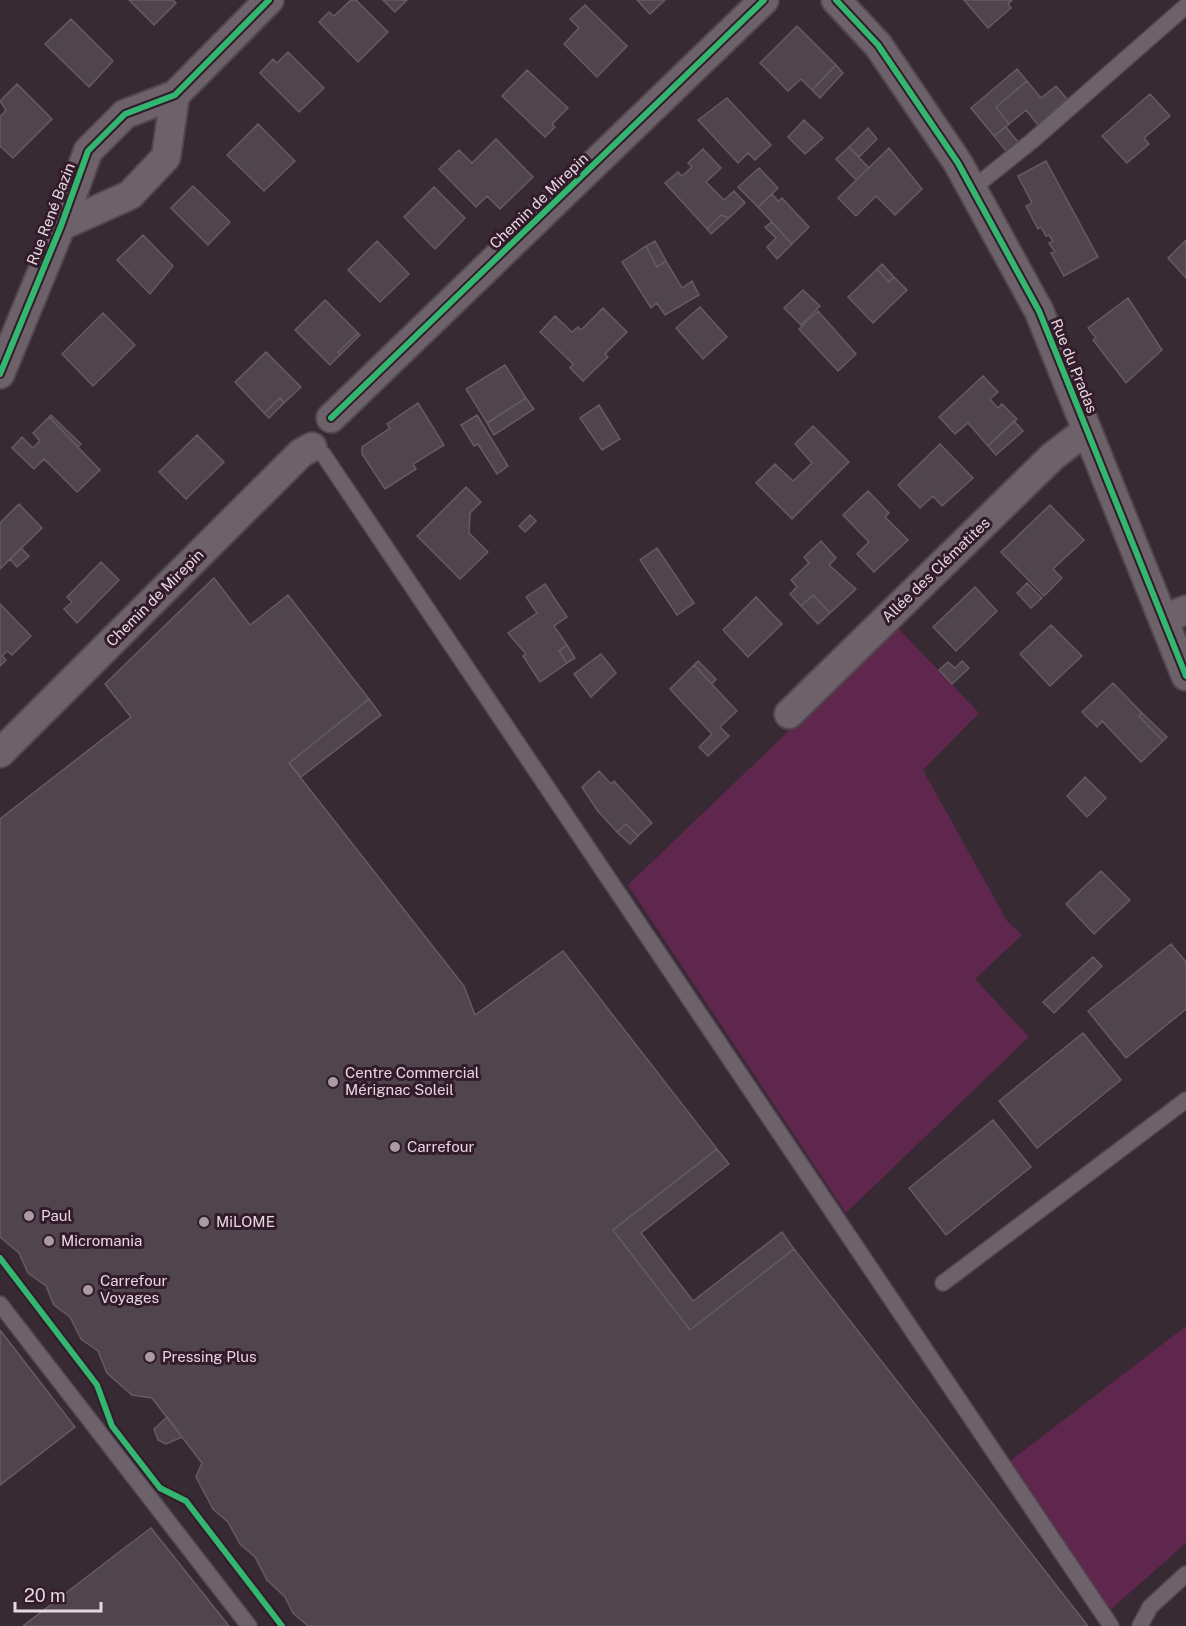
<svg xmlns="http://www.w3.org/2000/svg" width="1186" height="1626" font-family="'Public Sans',sans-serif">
	<rect width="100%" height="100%" fill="#372a33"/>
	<path fill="#5f264e" d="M 897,627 L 979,713 L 923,770 L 1007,921 L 1022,935 L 975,979 L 1029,1037 L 846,1213 L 628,885 Z
		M 1186,1326 L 1186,1543 L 1109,1611 L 1010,1461 Z"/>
	<path fill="#50454d" stroke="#665b62" stroke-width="1.5" d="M 129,0 L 173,0 L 176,3 L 154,25 Z
		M 351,0 L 356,0 L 388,32 L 358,62 L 319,22 L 329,12 L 334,16 Z
		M 383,0 L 407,0 L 395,12 Z
		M 637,0 L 665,0 L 650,14 Z
		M 964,0 L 1012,0 L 1008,4 L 1011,8 L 988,28 Z
		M 585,5 L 627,46 L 597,77 L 564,44 L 579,28 L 570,19 Z
		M 71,19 L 113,61 L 89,87 L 45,44 Z
		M 797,26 L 836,65 L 812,90 L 801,79 L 788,91 L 760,63 Z
		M 288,52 L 324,88 L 299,112 L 260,73 L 273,59 L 277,63 Z
		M 836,65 L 843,73 L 820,98 L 812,90 Z
		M 1017,69 L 1027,81 L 996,107 L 1009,124 L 994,136 L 971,108 Z
		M 527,70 L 568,108 L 552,124 L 555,127 L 545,137 L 502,96 Z
		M 1027,81 L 1041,98 L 1056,86 L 1067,99 L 1038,125 L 1026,110 L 1009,124 L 996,107 Z
		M 17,84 L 52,119 L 13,158 L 0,146 L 0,117 L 6,110 L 0,101 Z
		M 1150,94 L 1170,116 L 1144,138 L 1149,144 L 1127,163 L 1102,136 Z
		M 727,98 L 771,145 L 755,160 L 748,153 L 738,163 L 698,120 Z
		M 804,120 L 823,138 L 805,154 L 788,137 Z
		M 258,124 L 295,161 L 264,191 L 227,155 Z
		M 1006,127 L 1018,142 L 1007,152 L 994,136 Z
		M 868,128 L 877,139 L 859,157 L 849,147 Z
		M 496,139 L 533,177 L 500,209 L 487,196 L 476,207 L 439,169 L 459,150 L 472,163 Z
		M 849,147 L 869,168 L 856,180 L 836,159 Z
		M 889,148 L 922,189 L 895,215 L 876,196 L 856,216 L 838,198 Z
		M 703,149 L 721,168 L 706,182 L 724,200 L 734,191 L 745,203 L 729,218 L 721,215 L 707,229 L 665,183 L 678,172 L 682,176 L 692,167 L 688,163 Z
		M 1046,161 L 1098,257 L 1064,276 L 1051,253 L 1055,252 L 1049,243 L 1053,241 L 1049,235 L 1046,236 L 1041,227 L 1038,229 L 1026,206 L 1032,203 L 1018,176 Z
		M 759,168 L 778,188 L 758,207 L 738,187 Z
		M 193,186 L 230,222 L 208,245 L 171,208 Z
		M 434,187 L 465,218 L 435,249 L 404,217 Z
		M 772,194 L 778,201 L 782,198 L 809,227 L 792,244 L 758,207 Z
		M 721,215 L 729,218 L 711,234 L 707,229 Z
		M 772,222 L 792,244 L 777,259 L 767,247 L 776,238 L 765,227 Z
		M 143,235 L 173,266 L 150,294 L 117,260 Z
		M 1186,240 L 1186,278 L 1168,258 Z
		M 377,241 L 409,274 L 380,302 L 348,270 Z
		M 655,241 L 666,261 L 657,267 L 646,246 Z
		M 646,246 L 657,267 L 666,261 L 682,288 L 692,281 L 699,295 L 665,315 L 657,303 L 651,308 L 622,262 Z
		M 882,264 L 894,277 L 889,282 L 877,269 Z
		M 877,269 L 889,282 L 894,277 L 907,290 L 873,323 L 848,297 Z
		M 803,290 L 820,306 L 801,325 L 784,308 Z
		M 1128,298 L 1162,350 L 1126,383 L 1093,340 L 1096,338 L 1088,328 Z
		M 325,300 L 358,333 L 338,352 L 340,355 L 330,365 L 295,330 Z
		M 700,307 L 727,337 L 703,359 L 676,328 Z
		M 603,308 L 627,332 L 605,354 L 608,357 L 583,381 L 570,368 L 573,364 L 540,332 L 555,316 L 572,332 L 578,327 L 581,330 Z
		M 818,311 L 856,354 L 838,371 L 799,329 Z
		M 103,313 L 135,345 L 93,386 L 62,354 Z
		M 358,333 L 360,335 L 340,355 L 338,352 Z
		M 266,352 L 301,387 L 284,403 L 280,398 L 264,413 L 235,382 Z
		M 505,365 L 526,398 L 487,423 L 466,389 Z
		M 983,376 L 998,392 L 990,399 L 998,408 L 1002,404 L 1017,419 L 988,446 L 968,423 L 955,434 L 939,417 Z
		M 280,398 L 284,403 L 269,418 L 264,413 Z
		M 526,398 L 534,409 L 494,435 L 487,423 Z
		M 418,403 L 444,445 L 413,464 L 416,469 L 385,489 L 362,454 L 362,447 L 390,428 L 387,424 Z
		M 599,405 L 620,439 L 602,450 L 580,418 Z
		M 51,415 L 81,444 L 78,447 L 49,417 Z
		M 477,415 L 508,466 L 497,474 L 478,444 L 474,446 L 461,425 Z
		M 49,417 L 100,470 L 77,492 L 44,459 L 34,469 L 12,448 L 22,437 L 33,448 L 40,441 L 33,433 Z
		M 1014,421 L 1023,431 L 996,455 L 988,446 Z
		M 813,426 L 849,462 L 792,519 L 756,483 L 775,464 L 793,481 L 812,463 L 795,444 Z
		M 197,435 L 224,462 L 186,499 L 159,472 Z
		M 940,444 L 973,478 L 942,506 L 933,496 L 920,508 L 898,485 Z
		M 466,487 L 481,502 L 470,513 L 469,533 L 488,552 L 460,579 L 417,536 Z
		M 868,491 L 889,513 L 885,517 L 908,540 L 874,572 L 857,554 L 869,542 L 843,515 Z
		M 19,504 L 42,528 L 0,569 L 0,523 Z
		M 1050,505 L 1084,540 L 1053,569 L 1062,578 L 1044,596 L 1001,552 Z
		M 530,515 L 536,521 L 525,532 L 519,526 Z
		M 821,541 L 836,558 L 829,565 L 856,589 L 830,613 L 813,595 L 801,606 L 790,594 L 797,587 L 791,580 L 809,563 L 804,557 Z
		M 21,548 L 29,556 L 17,567 L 10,559 Z
		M 657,548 L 694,603 L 677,615 L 640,560 Z
		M 101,562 L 119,580 L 77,623 L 64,609 L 72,602 L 67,597 Z
		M 214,578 L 250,625 L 288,595 L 369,699 L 289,763 L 464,986 L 475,1015 L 563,951 L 717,1149 L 613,1230 L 690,1330 L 794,1249 L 1088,1626 L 308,1626 L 293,1613 L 285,1597 L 267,1580 L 255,1557 L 240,1544 L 228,1522 L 213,1509 L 196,1477 L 202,1463 L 152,1398 L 132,1395 L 107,1373 L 98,1351 L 81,1339 L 70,1317 L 54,1305 L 46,1286 L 28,1273 L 19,1253 L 0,1237 L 0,819 L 131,717 L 105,684 Z
		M 1027,583 L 1042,598 L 1031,608 L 1017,593 Z
		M 545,584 L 567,617 L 554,626 L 567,645 L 559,651 L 567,663 L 540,682 L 523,656 L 526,654 L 508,633 L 537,613 L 526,597 Z
		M 975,587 L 997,611 L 956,651 L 933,627 Z
		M 813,595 L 830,613 L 818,624 L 801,606 Z
		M 756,597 L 782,624 L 748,657 L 723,630 Z
		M 0,604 L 31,636 L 12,655 L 7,651 L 2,656 L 6,660 L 0,666 Z
		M 1051,625 L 1082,656 L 1050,686 L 1020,654 Z
		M 567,645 L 575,658 L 567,663 L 559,651 Z
		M 601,654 L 616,673 L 591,697 L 574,674 Z
		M 698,661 L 716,679 L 712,684 L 694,665 Z
		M 962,661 L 969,668 L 952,684 L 939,670 L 948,662 L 955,668 Z
		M 694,665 L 737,711 L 720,727 L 729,736 L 708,756 L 699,747 L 712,734 L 670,689 Z
		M 1113,683 L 1142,713 L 1139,716 L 1163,741 L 1141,762 L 1102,721 L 1097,727 L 1082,712 Z
		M 369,699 L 381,715 L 301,777 L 289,763 Z
		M 1142,713 L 1167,737 L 1163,741 L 1139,716 Z
		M 599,771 L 611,784 L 614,781 L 652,823 L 638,836 L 626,824 L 617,832 L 597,810 L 582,787 Z
		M 1085,777 L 1106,798 L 1087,817 L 1067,796 Z
		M 626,824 L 638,836 L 630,844 L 617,832 Z
		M 1101,871 L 1130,900 L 1094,934 L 1066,904 Z
		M 1171,944 L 1186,962 L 1186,1009 L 1126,1058 L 1088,1011 Z
		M 1093,957 L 1102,966 L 1054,1013 L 1043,1002 Z
		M 1083,1033 L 1121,1080 L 1037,1148 L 999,1101 Z
		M 993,1120 L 1031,1167 L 946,1235 L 909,1188 Z
		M 717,1149 L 729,1164 L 641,1233 L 693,1301 L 782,1232 L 794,1249 L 690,1330 L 613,1230 Z
		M 0,1330 L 75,1427 L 0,1485 Z
		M 167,1417 L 182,1437 L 166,1444 L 158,1440 L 154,1429 Z
		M 151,1528 L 229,1626 L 23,1626 L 127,1546 Z"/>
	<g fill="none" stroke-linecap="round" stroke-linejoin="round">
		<defs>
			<path id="service" d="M 972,189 L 1032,141 L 1186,6
				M 312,447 L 323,454 L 1111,1626
				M 943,1283 L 1186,1100
				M 0,1304 L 249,1626
				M 1140,1626 L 1150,1607 L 1186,1574"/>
			<path id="minor" d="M 836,0 L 878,45 L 958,163 L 1039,311 L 1186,676
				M 61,226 L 130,195 L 166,157 L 175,95
				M 0,374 L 61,226 L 88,151 L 125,114 L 175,95 L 269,0
				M 331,418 L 764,0
				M 1163,619 L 1186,610
				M 789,714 L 1053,456 L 1087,430
				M 0,753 L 301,453 L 312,447"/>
		</defs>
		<use href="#service" stroke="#52474e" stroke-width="18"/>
		<use href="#minor" stroke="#52474e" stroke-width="32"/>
		<use href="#service" stroke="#6e626a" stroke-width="15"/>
		<use href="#minor" stroke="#6e626a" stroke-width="28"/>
		<defs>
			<path id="cycleway" d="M 836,0 L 878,45 L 958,163 L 1039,311 L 1186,676
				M 0,374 L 61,226 L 88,151 L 125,114 L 175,95 L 269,0
				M 331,418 L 764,0
				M 0,1258 L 97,1385 L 112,1426 L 160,1488 L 186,1501 L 282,1626"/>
		</defs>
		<use href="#cycleway" stroke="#321b2a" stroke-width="10"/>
		<use href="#cycleway" stroke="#33b770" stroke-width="6"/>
	</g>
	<g fill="#a99aa3" stroke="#321b2a" stroke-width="2">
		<circle cx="333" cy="1082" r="6"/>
		<circle cx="395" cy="1147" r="6"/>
		<circle cx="29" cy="1216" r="6"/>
		<circle cx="204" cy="1222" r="6"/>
		<circle cx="49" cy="1241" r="6"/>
		<circle cx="88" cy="1290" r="6"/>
		<circle cx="150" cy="1357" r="6"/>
	</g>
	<g text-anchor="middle" stroke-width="6" stroke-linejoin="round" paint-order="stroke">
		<g font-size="15" fill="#e7d7e0" stroke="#321b2a">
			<text transform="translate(539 201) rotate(-44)" y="5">Chemin de Mirepin</text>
			<text transform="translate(51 214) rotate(-69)" y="5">Rue René Bazin</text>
			<text transform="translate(1074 366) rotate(68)" y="5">Rue du Pradas</text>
			<text transform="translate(936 570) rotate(-44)" y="5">Allée des Clématites</text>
			<text transform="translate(155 598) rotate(-45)" y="5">Chemin de Mirepin</text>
		</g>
		<g font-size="15" fill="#e7d7e0" stroke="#321b2a" text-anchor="start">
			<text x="345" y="1078">Centre Commercial<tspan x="345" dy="17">Mérignac Soleil</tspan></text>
			<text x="407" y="1152">Carrefour</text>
			<text x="41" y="1221">Paul</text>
			<text x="216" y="1227">MiLOME</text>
			<text x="61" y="1246">Micromania</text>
			<text x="100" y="1286">Carrefour<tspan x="100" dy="17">Voyages</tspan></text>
			<text x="162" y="1362">Pressing Plus</text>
		</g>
	</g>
	<path d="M15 1602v9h86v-9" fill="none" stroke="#e7d7e0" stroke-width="3"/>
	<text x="24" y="1602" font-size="18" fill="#e7d7e0" stroke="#321b2a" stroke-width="4.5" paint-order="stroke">20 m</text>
</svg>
